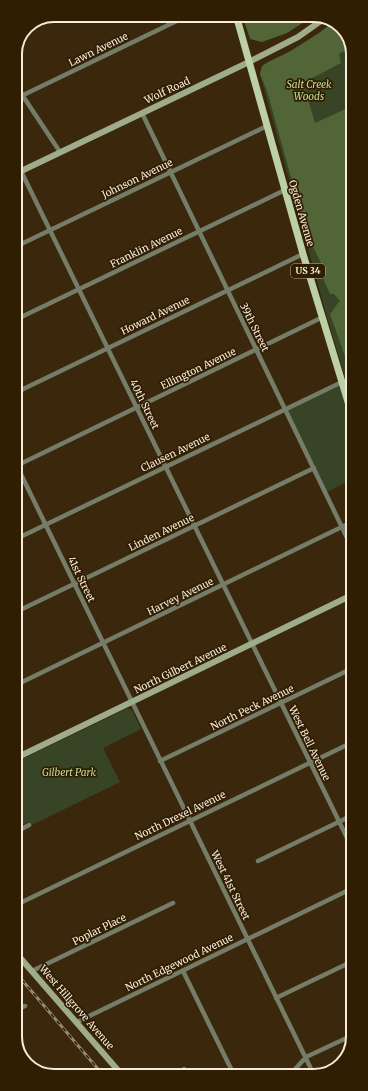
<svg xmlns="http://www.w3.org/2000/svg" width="368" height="1091" font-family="Merriweather,serif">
	<rect width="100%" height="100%" fill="#3b280c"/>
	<path fill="#374425" d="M 333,22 L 340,25 L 352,44 L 352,400 L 327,317 L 260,74 L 262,66 L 268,62 L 289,52 L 319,33 Z
		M 341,385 L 352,421 L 352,479 L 327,492 L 287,410 Z
		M 126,709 L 130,709 L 132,710 L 141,729 L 103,748 L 120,782 L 30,826 L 28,822 L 16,828 L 16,762 Z"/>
	<path fill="#526537" d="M 242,15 L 315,15 L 287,33 L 262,42 L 250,39 Z
		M 333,22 L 340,25 L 352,44 L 352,47 L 339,54 L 341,63 L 303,83 L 315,123 L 352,106 L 352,384 L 348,365 L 330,314 C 334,310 336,304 340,301 L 334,294 L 330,294 C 327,285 321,280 324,269 L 307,235 L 267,91 L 260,74 L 262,66 L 268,62 L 289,52 L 319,33 Z"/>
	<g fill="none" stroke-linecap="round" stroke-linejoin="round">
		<path stroke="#757d69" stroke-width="4.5" d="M 15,84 L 60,152
			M 15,99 L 189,15
			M 142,113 L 352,548
			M 21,171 L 353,850
			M 15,247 L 267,126
			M 15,320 L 285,190
			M 15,393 L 303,254
			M 16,464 L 314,1075
			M 16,466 L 323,317
			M 16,539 L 342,382
			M 16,612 L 314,468
			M 16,685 L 352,522
			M 160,761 L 353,668
			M 16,832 L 29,825
			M 258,861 L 353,815
			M 16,905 L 353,742
			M 32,971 L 173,903
			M 183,971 L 234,1075
			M 276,998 L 353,961
			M 16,1010 L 25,1006
			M 77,1022 L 353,888
			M 184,1069 L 188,1075
			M 290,1075 L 306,1057 L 353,1035"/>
		<path stroke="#9eac8b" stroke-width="6" d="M 15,174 L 249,62 L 298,37 L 325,18
			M 16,758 L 352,595
			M 16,953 L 123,1076"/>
		<path stroke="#bdcfa5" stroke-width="7" d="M 236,15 L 303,254 L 352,415"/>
		<defs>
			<path id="rail" d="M 16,973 L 104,1076"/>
		</defs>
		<use href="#rail" stroke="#978872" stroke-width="3"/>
		<use href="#rail" stroke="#301e03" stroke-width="1.5" stroke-dasharray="4.5" stroke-linecap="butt"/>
	</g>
	<g text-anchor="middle" stroke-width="3.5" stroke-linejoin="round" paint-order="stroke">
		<rect fill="#301e03" stroke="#bbae9a" stroke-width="1" x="291" y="264" width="34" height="14" rx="3"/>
		<g font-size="9" font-weight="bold" fill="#f7ebdb">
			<text x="308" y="274">US 34</text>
		</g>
		<g font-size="10" fill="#f7ebdb" stroke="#301e03">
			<text transform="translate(98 49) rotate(-26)" y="4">Lawn Avenue</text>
			<text transform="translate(167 90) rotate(-25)" y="4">Wolf Road</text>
			<text transform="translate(137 178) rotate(-26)" y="4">Johnson Avenue</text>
			<text transform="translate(302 213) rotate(74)" y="4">Ogden Avenue</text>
			<text transform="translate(146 247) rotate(-26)" y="4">Franklin Avenue</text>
			<text transform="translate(155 315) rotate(-26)" y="4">Howard Avenue</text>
			<text transform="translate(255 327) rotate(64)" y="4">39th Street</text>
			<text transform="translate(198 368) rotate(-26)" y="4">Ellington Avenue</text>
			<text transform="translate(145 404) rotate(64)" y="4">40th Street</text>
			<text transform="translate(175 452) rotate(-26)" y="4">Clausen Avenue</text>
			<text transform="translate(161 532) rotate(-26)" y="4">Linden Avenue</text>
			<text transform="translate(82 579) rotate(64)" y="4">41st Street</text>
			<text transform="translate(180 596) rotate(-26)" y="4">Harvey Avenue</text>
			<text transform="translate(180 668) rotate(-26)" y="4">North Gilbert Avenue</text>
			<text transform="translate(252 707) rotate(-26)" y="4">North Peck Avenue</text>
			<text transform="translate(310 743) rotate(64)" y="4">West Bell Avenue</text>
			<text transform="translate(180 815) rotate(-26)" y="4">North Drexel Avenue</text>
			<text transform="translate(231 885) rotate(64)" y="4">West 41st Street</text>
			<text transform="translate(99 929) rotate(-26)" y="4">Poplar Place</text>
			<text transform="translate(179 962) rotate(-26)" y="4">North Edgewood Avenue</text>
			<text transform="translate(77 1007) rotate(49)" y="4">West Hillgrove Avenue</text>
		</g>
		<g font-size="10" font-style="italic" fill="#bfde95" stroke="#301e03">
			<text x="309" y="88">Salt Creek<tspan x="309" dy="12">Woods</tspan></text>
			<text x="69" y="776">Gilbert Park</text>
		</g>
	</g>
	<path d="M0 0H368V1091H0ZM54 22H314A32 32 0 0 1 346 54V1037A32 32 0 0 1 314 1069H54A32 32 0 0 1 22 1037V54A32 32 0 0 1 54 22Z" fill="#301e03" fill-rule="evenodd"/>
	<path fill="none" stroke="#f7ebdb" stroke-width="2" d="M54 22H314A32 32 0 0 1 346 54V1037A32 32 0 0 1 314 1069H54A32 32 0 0 1 22 1037V54A32 32 0 0 1 54 22Z"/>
</svg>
